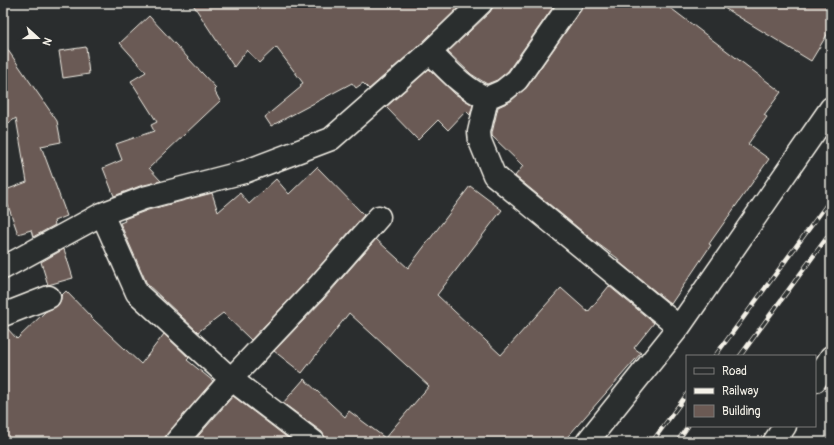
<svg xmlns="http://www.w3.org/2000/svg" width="834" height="445" font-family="Pangolin,sans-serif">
	<rect width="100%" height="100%" fill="#2a2d2e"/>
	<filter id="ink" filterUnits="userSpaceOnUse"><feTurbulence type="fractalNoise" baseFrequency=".025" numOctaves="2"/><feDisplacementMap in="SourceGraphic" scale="8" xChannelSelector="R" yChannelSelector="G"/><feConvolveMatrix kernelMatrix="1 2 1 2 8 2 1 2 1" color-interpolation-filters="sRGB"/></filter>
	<g filter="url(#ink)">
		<path fill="#6b5a54" stroke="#f4f1e8" d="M 192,3 L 463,3 L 422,43 L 369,89 L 363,83 L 356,88 L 352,83 L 271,126 L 265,117 L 301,87 L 300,85 L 303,83 L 276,47 L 259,63 L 247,50 L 234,67 Z
			M 493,3 L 556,3 L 508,71 L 497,80 L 487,84 L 471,74 L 448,52 L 490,12 L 493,7 Z
			M 583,3 L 664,3 L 781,92 L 764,115 L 767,117 L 748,144 L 769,159 L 709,244 L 711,245 L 671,304 L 619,262 L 620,260 L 594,241 L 515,176 L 523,166 L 492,136 L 492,133 L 498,107 L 511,101 L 527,87 L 581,10 Z
			M 716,3 L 831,3 L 831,28 L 811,61 Z
			M 149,16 L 216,88 L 214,90 L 220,101 L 149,168 L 161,181 L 140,186 L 114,196 L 103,168 L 122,160 L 116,144 L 154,131 L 151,125 L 157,122 L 131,81 L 146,72 L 120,43 Z
			M 3,43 L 57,121 L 61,142 L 41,146 L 67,216 L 54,221 L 55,225 L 33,237 L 31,230 L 18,234 L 3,191 L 27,182 L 16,118 L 3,127 Z
			M 86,47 L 89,74 L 63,78 L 59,51 Z
			M 429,69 L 455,94 L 473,105 L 470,115 L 466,111 L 448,130 L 438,120 L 418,140 L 386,107 Z
			M 317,167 L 364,215 L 305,283 L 251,340 L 223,313 L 198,332 L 147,284 L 120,223 L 125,221 L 124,219 L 148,210 L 212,193 L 218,212 L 240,193 L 249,204 L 276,179 L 289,194 Z
			M 470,186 L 502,210 L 437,295 L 501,355 L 561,288 L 588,312 L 609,286 L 654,323 L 634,348 L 641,353 L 563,442 L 326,442 L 325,437 L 322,432 L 283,403 L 304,379 L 345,417 L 349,411 L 385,438 L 429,386 L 349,313 L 302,373 L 274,351 L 323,300 L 376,239 L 408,268 Z
			M 64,249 L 73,278 L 48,285 L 41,262 Z
			M 66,291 L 94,320 L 141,364 L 164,334 L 189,358 L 187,360 L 213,381 L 167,434 L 164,442 L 3,442 L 3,327 L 6,327 L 17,339 L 45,312 L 58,305 L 61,299 L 61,296 Z
			M 233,396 L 293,442 L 193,442 Z"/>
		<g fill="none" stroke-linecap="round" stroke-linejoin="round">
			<defs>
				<path id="street" d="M 430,52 C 447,69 464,89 487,98 L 503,91 L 517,80 L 571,3
					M 487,98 L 479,132 L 480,141 L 494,175 L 679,327
					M 102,214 L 137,293 L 231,379 L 314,442
					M 3,268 L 102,214 L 144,198 L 244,172 L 331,139 L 430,52 L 481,3
					M 3,315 L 49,297
					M 815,381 L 831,357
					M 176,442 L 231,379 L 314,291 L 379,217
					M 587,442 L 679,327 L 831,108
					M 774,442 L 785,426"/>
			</defs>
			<use href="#street" stroke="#f4f1e8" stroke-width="25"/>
			<use href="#street" stroke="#2a2d2e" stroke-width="22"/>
			<defs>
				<path id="rail" d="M 715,356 L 831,199
					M 740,356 L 831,232
					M 652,442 L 687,394
					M 677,442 L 688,426"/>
			</defs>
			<use href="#rail" stroke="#f4f1e8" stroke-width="4.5"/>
			<use href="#rail" stroke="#2a2d2e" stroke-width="3" stroke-dasharray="9" stroke-linecap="butt"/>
		</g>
	</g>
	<rect width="834" height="445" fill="none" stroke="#2a2d2e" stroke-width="16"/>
	<rect x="8" y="8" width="818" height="429" fill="none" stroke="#f4f1e8" stroke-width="1.5" filter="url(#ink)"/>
	<rect x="686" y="355" width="130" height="72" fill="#2a2d2e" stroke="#7b7b78"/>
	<rect x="694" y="368" width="20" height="6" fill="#2a2d2e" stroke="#7b7b78"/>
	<text x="722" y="375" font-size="12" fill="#f4f1e8">Road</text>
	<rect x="694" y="388" width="20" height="6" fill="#f4f1e8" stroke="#7b7b78"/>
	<text x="722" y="395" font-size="12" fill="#f4f1e8">Railway</text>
	<rect x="694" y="405" width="20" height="12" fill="#6b5a54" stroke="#7b7b78"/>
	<text x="722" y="415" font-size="12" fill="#f4f1e8">Building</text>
	<g transform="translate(38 38) rotate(111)" stroke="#2a2d2e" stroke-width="3" paint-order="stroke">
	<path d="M0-3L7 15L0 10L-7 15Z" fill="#f4f1e8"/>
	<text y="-6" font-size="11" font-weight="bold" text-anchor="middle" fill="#f4f1e8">N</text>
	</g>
</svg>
